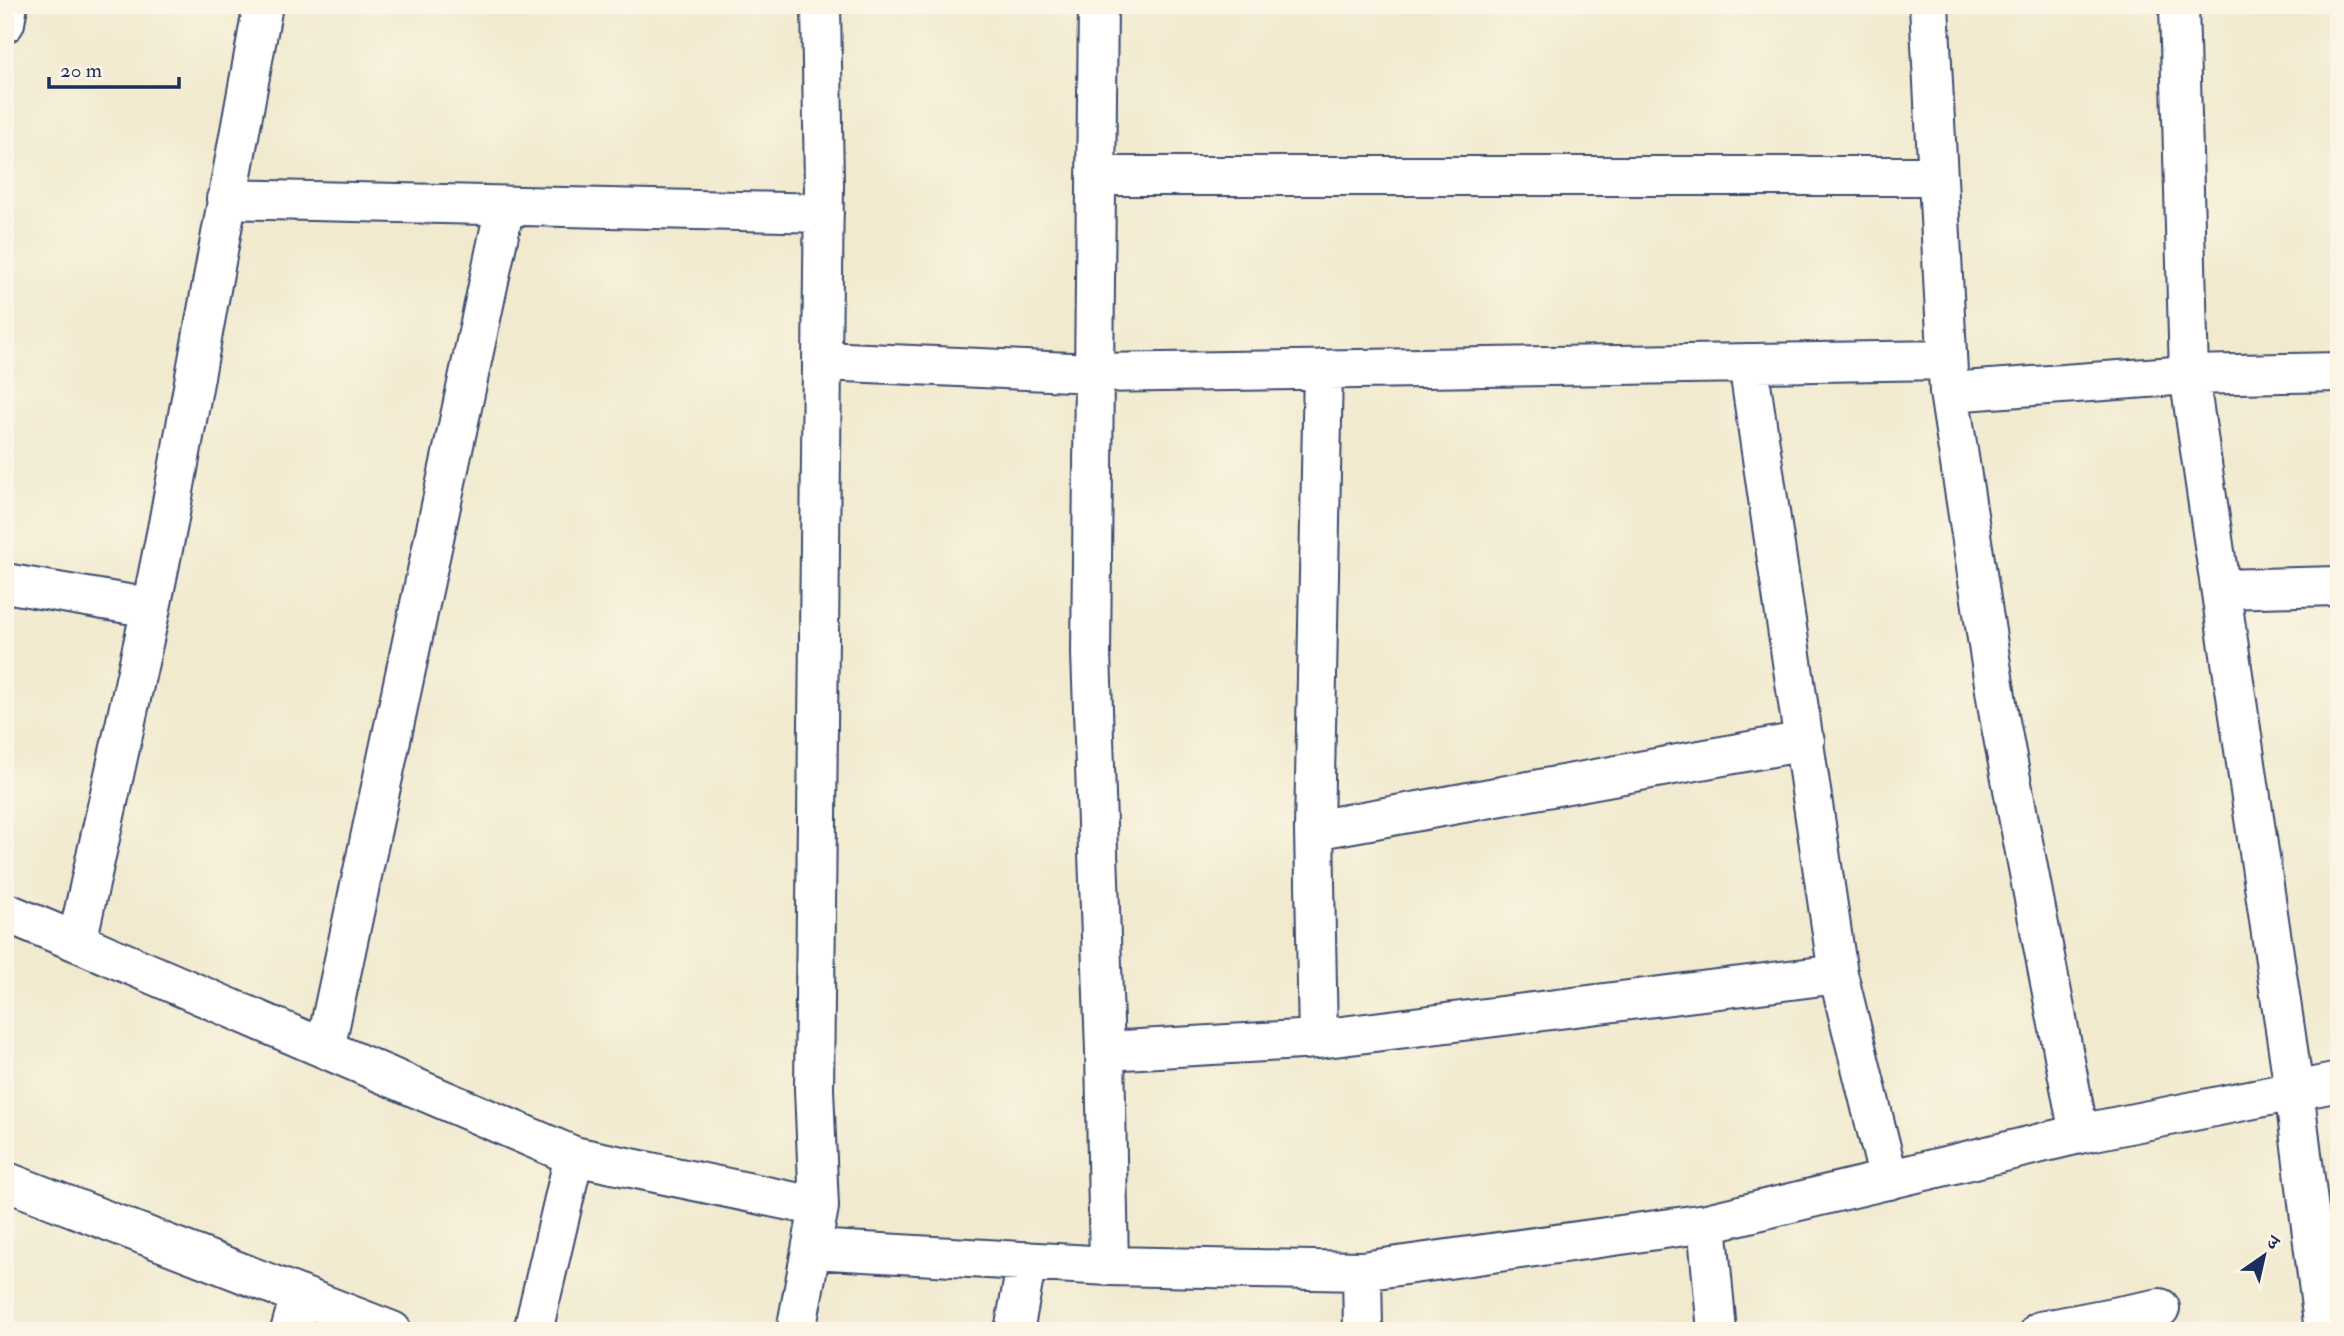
<svg xmlns="http://www.w3.org/2000/svg" width="2344" height="1336" font-family="'IM FELL Double Pica','Noto Serif Devanagari',serif">
	<rect width="100%" height="100%" fill="#fcf5e5"/>
	<filter id="ink" filterUnits="userSpaceOnUse"><feTurbulence type="fractalNoise" baseFrequency=".0143" numOctaves="2"/><feDisplacementMap in="SourceGraphic" scale="14" xChannelSelector="R" yChannelSelector="G"/><feConvolveMatrix kernelMatrix="1 2 1 2 8 2 1 2 1" color-interpolation-filters="sRGB"/></filter>
	<filter id="wash" filterUnits="userSpaceOnUse"><feTurbulence type="fractalNoise" baseFrequency=".00686" numOctaves="4" result="noise"/><feDisplacementMap in="SourceGraphic" scale="28" xChannelSelector="R" yChannelSelector="G"/><feGaussianBlur stdDeviation="1.57" result="paint"/><feColorMatrix in="noise" values="0 0 0 0 0 0 0 0 0 0 0 0 0 0 0 0 0 1.4 0 .05"/><feComposite in="paint" operator="in"/></filter>
	<g filter="url(#wash)">
		<rect width="100%" height="100%" fill="#f1eacf"/>
	</g>
	<g filter="url(#ink)">
		<g fill="none" stroke-linecap="round" stroke-linejoin="round">
			<defs>
				<path id="minor" d="M 1098,5 L 1091,653 L 1105,1051 L 1109,1266 L 1362,1271 L 1707,1223 L 2079,1134 L 2339,1082
					M 1929,5 L 1949,392 L 1999,716 L 2079,1134
					M 2179,5 L 2189,375 L 2294,1090 L 2324,1331
					M 5,23 L 8,5
					M 1096,176 L 1937,176
					M 226,199 L 824,213
					M 823,361 L 1094,373 L 1947,360
					M 1323,369 L 1314,830 L 1318,1039 L 1838,974 L 1748,363
					M 1949,392 L 2189,375 L 2339,372
					M 5,583 L 151,608 L 168,524 L 263,5
					M 2221,589 L 2339,586
					M 151,608 L 77,942 L 574,1156 L 819,1207
					M 1314,830 L 1805,741
					M 5,912 L 77,942
					M 1838,974 L 1889,1180
					M 325,1049 L 505,206
					M 1105,1051 L 1318,1039
					M 5,1181 L 392,1331
					M 1707,1223 L 1717,1331
					M 812,1249 L 1109,1266
					M 1362,1271 L 1363,1331
					M 290,1331 L 300,1295
					M 533,1331 L 574,1156
					M 796,1331 L 819,1207 L 814,1089 L 824,184 L 821,5
					M 1014,1331 L 1027,1261
					M 2040,1331 L 2160,1308"/>
			</defs>
			<use href="#minor" stroke="#3b4b6f" stroke-width="42"/>
			<use href="#minor" stroke="#fff" stroke-width="38"/>
		</g>
	</g>
	<rect width="2344" height="1336" fill="none" stroke="#fcf5e5" stroke-width="28"/>
	<g transform="translate(2264 1256) rotate(34)" stroke="#fcf5e5" stroke-width="5" paint-order="stroke">
	<path d="M0-5L12 26L0 18L-12 26Z" fill="#1b2f5e"/>
	<text y="-10" font-size="19" font-weight="bold" text-anchor="middle" fill="#1b2f5e">उ</text>
	</g>
	<path d="M49 77v10h130v-10" fill="none" stroke="#1b2f5e" stroke-width="3.5"/>
	<text x="60" y="77" font-size="21" fill="#1b2f5e" stroke="#fcf5e5" stroke-width="5" paint-order="stroke">20 m</text>
</svg>
